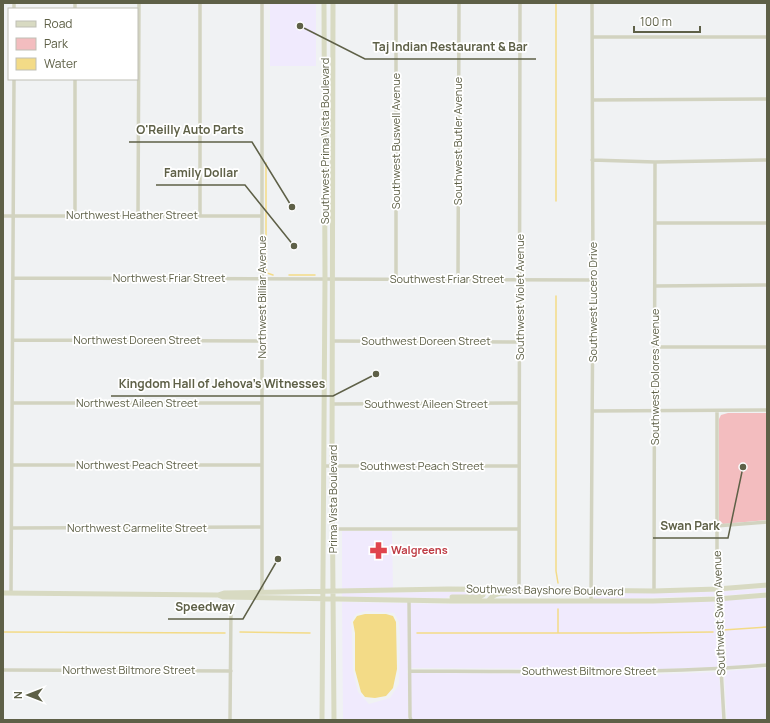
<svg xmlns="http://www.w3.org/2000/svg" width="770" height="723" font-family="Manrope,sans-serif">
	<rect width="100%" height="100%" fill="#f0f2f3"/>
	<path fill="#f0eafd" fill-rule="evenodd" d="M 270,3 L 316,3 L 316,66 L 270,66 Z
		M 342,531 L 392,531 L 393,589 L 342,589 Z
		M 767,588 L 767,592 L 719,596 L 719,592 Z
		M 441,592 L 481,592 L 479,595 L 451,595 L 446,598 L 342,597 L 342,593 Z
		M 714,592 L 714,596 L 594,599 L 594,593 Z
		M 767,597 L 767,663 L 723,667 L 719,601 Z
		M 714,601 L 718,667 L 661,669 L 408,668 L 407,673 L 661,674 L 719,672 L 722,720 L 343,720 L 342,602 L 446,604 ZM 366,611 L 394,613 L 399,622 L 400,638 L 399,684 L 390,698 L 369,704 L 358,692 L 353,670 L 352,633 L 351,622 L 356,614 Z
		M 767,668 L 767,720 L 727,720 L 724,671 Z"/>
	<path fill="#f3bdbf" d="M 728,413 L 767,413 L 767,520 L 723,524 L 719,520 L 719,419 L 721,415 Z"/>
	<path fill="#f3db87" d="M 365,614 L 386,614 L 393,616 L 396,622 L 397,669 L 393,688 L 386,696 L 375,698 L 365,697 L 361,692 L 355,670 L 355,633 L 353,622 L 357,616 Z"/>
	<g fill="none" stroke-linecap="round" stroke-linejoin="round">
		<path stroke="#f3db87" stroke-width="1.5" d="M 266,163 L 266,268 L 267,273 L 273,275
			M 556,201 L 556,3
			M 289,275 L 315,275
			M 556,296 L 556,571 L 558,583
			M 723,630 L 767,627
			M 3,632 L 225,633
			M 240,632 L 310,633
			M 417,633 L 629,633 L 713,632
			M 558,633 L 558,609"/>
		<path stroke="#d2d3c0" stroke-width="3.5" d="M 75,3 L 75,9
			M 200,3 L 200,216
			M 14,9 L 14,3
			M 593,37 L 767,37
			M 75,79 L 75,215
			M 593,100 L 767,99
			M 592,160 L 655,162 L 767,160
			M 3,216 L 262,216
			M 138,216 L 139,3
			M 655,223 L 767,223
			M 13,278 L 593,280
			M 396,279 L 396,3
			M 458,279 L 459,3
			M 655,286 L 767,285
			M 13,340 L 262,341
			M 333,341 L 519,342
			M 655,347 L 767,347
			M 13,403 L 261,403
			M 333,404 L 519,403
			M 593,411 L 767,410
			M 717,411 L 717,599 L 724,720
			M 12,465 L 262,465
			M 324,466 L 519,466
			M 716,526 L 767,522
			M 12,528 L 261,527
			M 333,529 L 519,529
			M 262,591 L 262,3
			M 519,591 L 520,3
			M 654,591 L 655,162
			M 11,593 L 14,79
			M 409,600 L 410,717 L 411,720
			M 591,601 L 593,280 L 592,3
			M 3,670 L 231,671
			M 410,671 C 529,671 648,675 767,665
			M 230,720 L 231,606"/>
		<path stroke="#d8dac2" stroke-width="5" d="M 333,3 L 332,466 L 334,720
			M 3,593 L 218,595 L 224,593 L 448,589 L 654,591 L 717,589 L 767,585
			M 218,595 L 223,597 L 452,601 L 653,601 L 717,599 L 767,595
			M 452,597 L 479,597 L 483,595 L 485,590
			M 489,600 C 493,594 499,593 506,593
			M 322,720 L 325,278 L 324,3"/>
	</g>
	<defs>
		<symbol id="pharmacy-bare" viewBox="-9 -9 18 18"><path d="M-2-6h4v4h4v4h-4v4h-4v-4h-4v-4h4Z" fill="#e0444e" stroke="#fff" stroke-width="2.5" paint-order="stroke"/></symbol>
	</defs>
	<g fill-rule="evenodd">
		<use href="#pharmacy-bare" x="366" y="538" width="25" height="25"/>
	</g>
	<g text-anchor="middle" stroke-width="3.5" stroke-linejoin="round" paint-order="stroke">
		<g font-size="11" fill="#5e6047" stroke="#fff">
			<text transform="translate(325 141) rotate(-90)" y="4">Southwest Prima Vista Boulevard</text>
			<text transform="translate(396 141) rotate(-90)" y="4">Southwest Buswell Avenue</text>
			<text transform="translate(458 141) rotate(-90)" y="4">Southwest Butler Avenue</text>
			<text x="132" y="219">Northwest Heather Street</text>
			<text x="169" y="282">Northwest Friar Street</text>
			<text x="447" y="283">Southwest Friar Street</text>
			<text transform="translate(262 297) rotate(-90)" y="4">Northwest Billiar Avenue</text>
			<text transform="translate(520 297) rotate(-90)" y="4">Southwest Violet Avenue</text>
			<text transform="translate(593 302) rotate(-90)" y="4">Southwest Lucero Drive</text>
			<text x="137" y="344">Northwest Doreen Street</text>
			<text x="426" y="345">Southwest Doreen Street</text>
			<text transform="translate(655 377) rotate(-90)" y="4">Southwest Dolores Avenue</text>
			<text x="137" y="407">Northwest Aileen Street</text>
			<text x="426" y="408">Southwest Aileen Street</text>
			<text x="137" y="469">Northwest Peach Street</text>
			<text x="422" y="470">Southwest Peach Street</text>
			<text transform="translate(333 499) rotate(-90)" y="4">Prima Vista Boulevard</text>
			<text x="137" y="532">Northwest Carmelite Street</text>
			<text transform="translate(545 590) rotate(1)" y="4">Southwest Bayshore Boulevard</text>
			<text transform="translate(719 613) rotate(-92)" y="4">Southwest Swan Avenue</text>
			<text x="129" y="674">Northwest Biltmore Street</text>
			<text x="589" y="675">Southwest Biltmore Street</text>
		</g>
		<g font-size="11" font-weight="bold" fill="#be3a42" stroke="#fff" text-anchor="start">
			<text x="391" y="554">Walgreens</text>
		</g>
	</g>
	<path fill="none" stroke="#5e6047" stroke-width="1.5" d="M300 26L365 59H536M292 207L252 142H129M294 246L245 185H156M376 374L333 396H111M743 467L728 538H653M278 559L243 619H168"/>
	<g fill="#5e6047" stroke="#fff" stroke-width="1.5">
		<circle cx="300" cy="26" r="4"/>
		<circle cx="292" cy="207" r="4"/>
		<circle cx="294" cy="246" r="4"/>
		<circle cx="376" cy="374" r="4"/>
		<circle cx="743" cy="467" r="4"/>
		<circle cx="278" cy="559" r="4"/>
	</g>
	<g font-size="12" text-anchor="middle" font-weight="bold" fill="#5e6047" stroke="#fff" stroke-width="3.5" stroke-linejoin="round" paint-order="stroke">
		<text x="450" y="51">Taj Indian Restaurant &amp; Bar</text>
		<text x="190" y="134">O'Reilly Auto Parts</text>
		<text x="201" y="177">Family Dollar</text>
		<text x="222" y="388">Kingdom Hall of Jehova's Witnesses</text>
		<text x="690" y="530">Swan Park</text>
		<text x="205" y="611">Speedway</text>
	</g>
	<rect width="770" height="723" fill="none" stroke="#5e6047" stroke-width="8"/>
	<rect x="8" y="8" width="130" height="72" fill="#ffffff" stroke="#bfbfb5"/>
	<rect x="16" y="21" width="20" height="6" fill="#d8dac2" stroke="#bfbfb5"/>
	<text x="44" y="28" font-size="12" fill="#5e6047">Road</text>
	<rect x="16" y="38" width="20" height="12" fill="#f3bdbf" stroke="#bfbfb5"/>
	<text x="44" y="48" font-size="12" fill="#5e6047">Park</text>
	<rect x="16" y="58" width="20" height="12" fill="#f3db87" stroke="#bfbfb5"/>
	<text x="44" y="68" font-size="12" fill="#5e6047">Water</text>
	<g transform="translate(28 695) rotate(270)" stroke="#ffffff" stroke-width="3" paint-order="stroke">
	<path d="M0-3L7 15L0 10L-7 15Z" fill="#5e6047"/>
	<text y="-6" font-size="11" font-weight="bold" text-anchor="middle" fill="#5e6047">N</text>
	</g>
	<path d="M634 26v6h66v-6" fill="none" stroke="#5e6047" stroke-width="2"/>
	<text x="640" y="26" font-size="12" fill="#5e6047" stroke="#ffffff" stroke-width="3" paint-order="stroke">100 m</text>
</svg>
